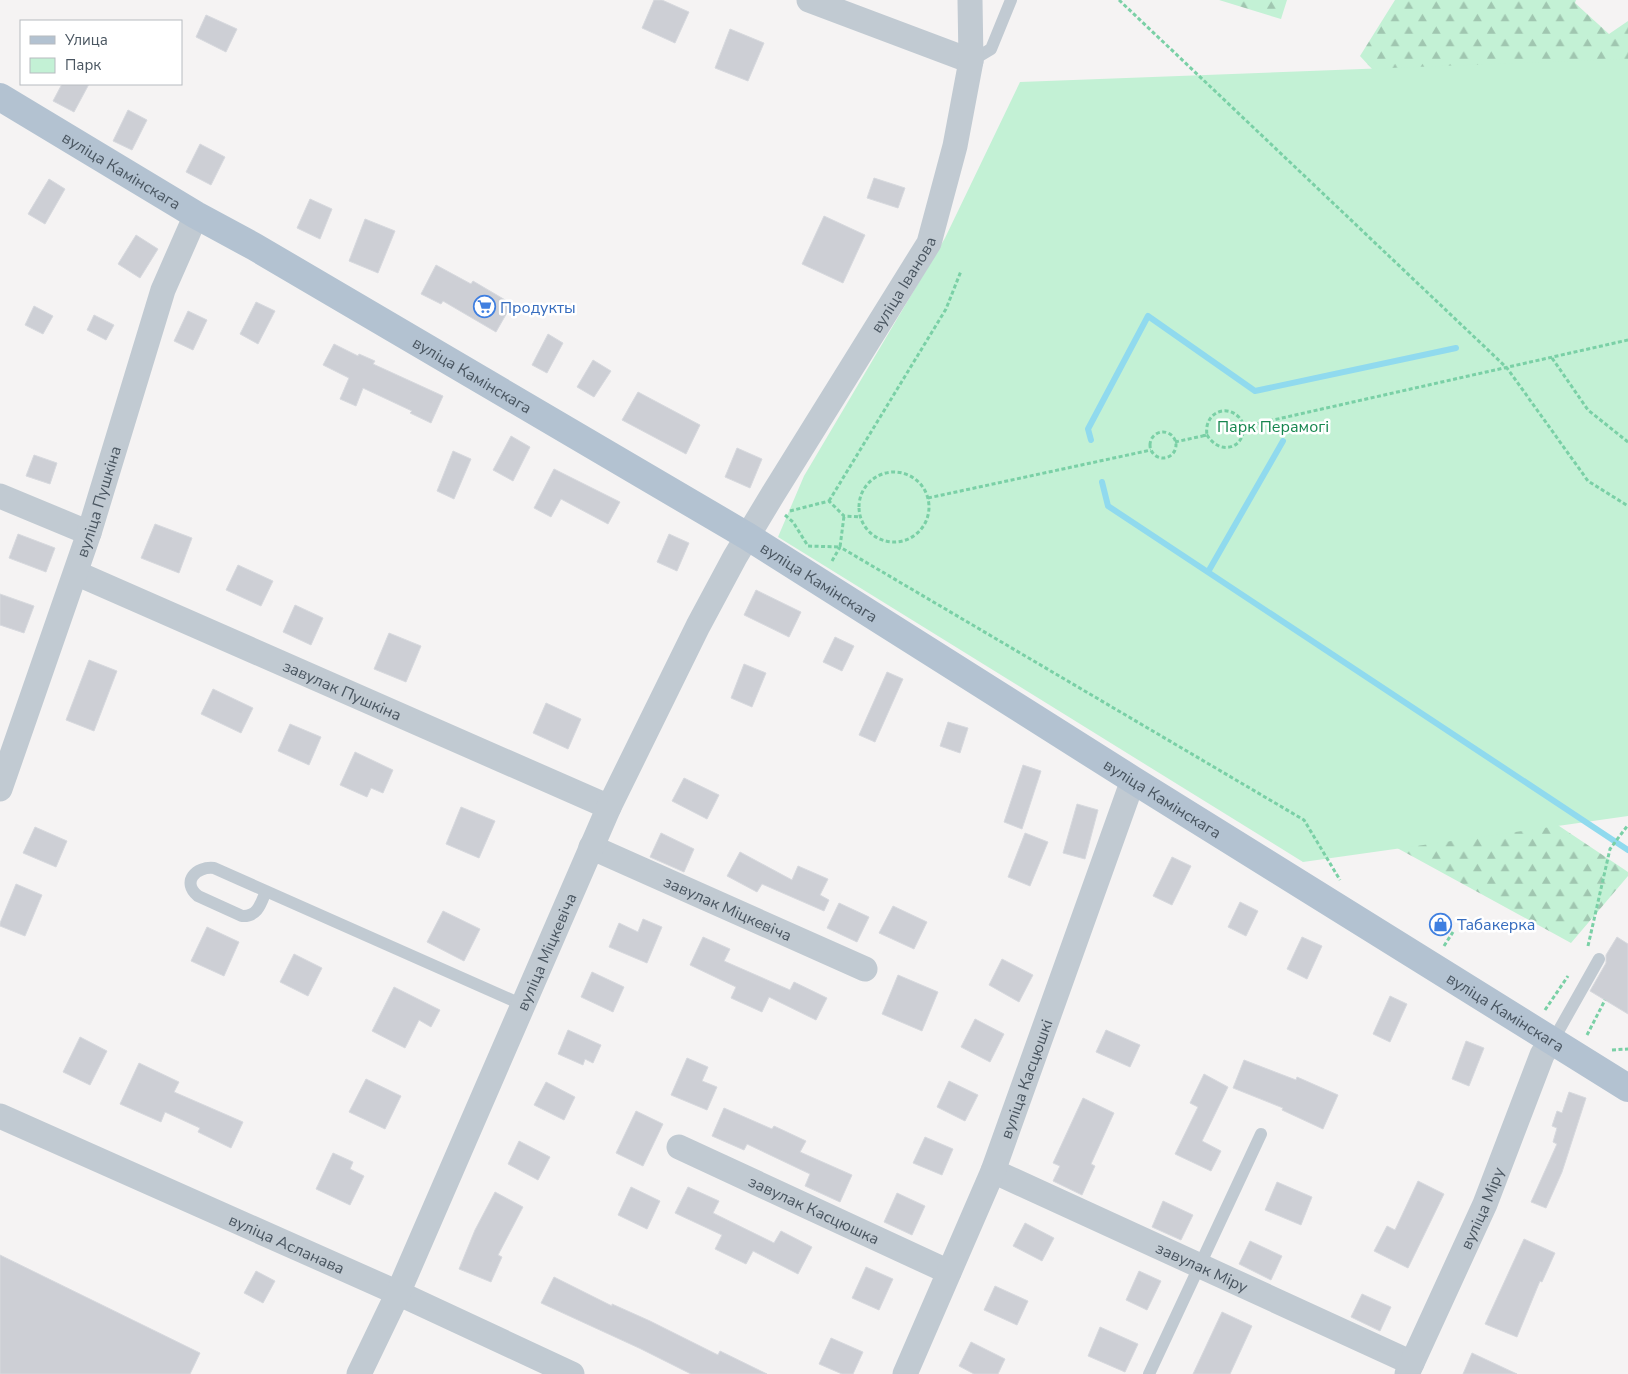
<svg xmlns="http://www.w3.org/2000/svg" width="1628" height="1374" font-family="'Nunito Sans',sans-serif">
	<defs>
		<pattern id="forest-firs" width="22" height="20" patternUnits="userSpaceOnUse" patternTransform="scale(1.25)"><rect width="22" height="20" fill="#c3f1d5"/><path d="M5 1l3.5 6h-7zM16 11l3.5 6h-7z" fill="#a0c6b0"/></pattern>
	</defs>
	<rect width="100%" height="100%" fill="#f5f3f3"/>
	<path fill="url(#forest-firs)" d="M 1219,0 L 1287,0 L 1281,19 Z
		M 1395,0 L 1576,0 L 1575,3 L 1609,34 L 1628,21 L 1628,166 L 1457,161 L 1360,56 Z
		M 1384,709 L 1628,872 L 1628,876 L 1571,943 L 1207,744 Z"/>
	<path fill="#c3f1d5" d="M 1628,59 L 1628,816 L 1303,862 L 778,537 L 804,476 L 945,238 L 1020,82 Z"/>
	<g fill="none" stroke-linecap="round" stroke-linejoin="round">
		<path stroke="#90daee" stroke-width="6" d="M 1091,440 L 1088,429 L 1148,316 L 1255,391 L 1456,348
			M 1102,482 L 1108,506 L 1628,850
			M 1208,572 L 1283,441"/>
	</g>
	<path fill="#cdcfd5" stroke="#d7d9de" d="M 654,0 L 662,0 L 689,12 L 675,43 L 642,28 Z
		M 206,15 L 237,29 L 226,52 L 196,37 Z
		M 730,29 L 764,43 L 748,81 L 715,68 Z
		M 62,84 L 89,84 L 74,112 L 53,101 Z
		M 128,110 L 147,120 L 132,150 L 113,141 Z
		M 200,144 L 225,157 L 211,185 L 186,172 Z
		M 874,178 L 905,188 L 898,208 L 867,198 Z
		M 49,179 L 65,189 L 45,224 L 28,214 Z
		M 310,199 L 332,209 L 320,239 L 297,228 Z
		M 824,216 L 865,235 L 843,283 L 802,264 Z
		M 365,219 L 395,231 L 378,273 L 349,261 Z
		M 136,235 L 158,249 L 140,278 L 118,264 Z
		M 436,265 L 471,284 L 473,281 L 512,304 L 496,332 L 443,301 L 441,304 L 421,294 Z
		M 256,302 L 275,311 L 258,344 L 240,334 Z
		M 34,306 L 53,316 L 43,334 L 25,325 Z
		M 188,311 L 207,320 L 193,350 L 174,341 Z
		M 94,315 L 114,325 L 106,340 L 87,330 Z
		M 548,334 L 563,343 L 547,373 L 532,365 Z
		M 334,344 L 358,356 L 359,354 L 375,361 L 373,364 L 443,396 L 431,423 L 410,413 L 412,411 L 363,388 L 356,406 L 340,399 L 349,378 L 323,365 Z
		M 593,360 L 611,371 L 594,397 L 577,387 Z
		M 638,392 L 700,425 L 686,454 L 622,420 Z
		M 511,436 L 530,447 L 513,481 L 493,470 Z
		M 737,448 L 762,459 L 750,488 L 725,477 Z
		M 453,451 L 471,459 L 454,499 L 437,491 Z
		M 34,455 L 57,463 L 50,484 L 26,476 Z
		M 554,469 L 620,502 L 608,524 L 561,499 L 551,517 L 534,508 Z
		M 155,524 L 192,538 L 179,573 L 141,558 Z
		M 18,534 L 55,548 L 46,572 L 9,558 Z
		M 669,534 L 689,543 L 677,571 L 657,562 Z
		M 238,565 L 273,581 L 261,606 L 226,590 Z
		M 756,590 L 801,612 L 789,637 L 744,615 Z
		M 0,594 L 34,606 L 24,633 L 0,625 Z
		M 295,605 L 323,618 L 311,645 L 283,632 Z
		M 389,633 L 421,646 L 406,682 L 374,669 Z
		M 835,637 L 854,646 L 842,671 L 823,662 Z
		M 89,660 L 117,671 L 94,731 L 66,720 Z
		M 744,664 L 766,673 L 752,707 L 731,698 Z
		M 887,672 L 903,679 L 875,742 L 859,735 Z
		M 213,689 L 253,708 L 241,733 L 201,714 Z
		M 546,703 L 581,719 L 568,749 L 533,733 Z
		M 948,722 L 968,728 L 960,753 L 940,746 Z
		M 290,724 L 321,737 L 309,765 L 278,751 Z
		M 355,752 L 393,770 L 383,793 L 371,788 L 367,797 L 340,785 Z
		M 1023,765 L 1041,771 L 1022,829 L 1004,822 Z
		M 684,778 L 719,795 L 707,819 L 672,801 Z
		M 1077,804 L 1098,810 L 1085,859 L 1063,853 Z
		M 461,807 L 495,821 L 479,858 L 446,844 Z
		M 35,827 L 67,841 L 56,867 L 23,853 Z
		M 661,833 L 694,849 L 684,872 L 650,857 Z
		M 1025,833 L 1048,842 L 1030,886 L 1008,877 Z
		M 740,852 L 792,880 L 798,866 L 828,879 L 820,895 L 829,900 L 824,911 L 762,884 L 757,892 L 727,876 Z
		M 1172,857 L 1191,866 L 1172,905 L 1153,896 Z
		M 16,884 L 42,895 L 25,936 L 0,926 L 0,923 Z
		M 1240,902 L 1258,911 L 1246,936 L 1228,927 Z
		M 839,903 L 869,917 L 857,942 L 827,928 Z
		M 893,906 L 927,922 L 914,949 L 879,933 Z
		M 443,911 L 480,929 L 464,961 L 427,942 Z
		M 643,919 L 662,927 L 647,963 L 609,947 L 619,923 L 638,932 Z
		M 207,927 L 239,942 L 224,976 L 191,961 Z
		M 703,937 L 730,949 L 724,961 L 790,990 L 794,982 L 827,998 L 816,1020 L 769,997 L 762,1012 L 731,998 L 736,987 L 690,965 Z
		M 1302,937 L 1322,946 L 1307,979 L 1287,969 Z
		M 1617,937 L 1628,944 L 1628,1014 L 1590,991 L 1606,963 L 1606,955 Z
		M 294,954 L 322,968 L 308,996 L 280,982 Z
		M 1002,959 L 1033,975 L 1019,1002 L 989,985 Z
		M 592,972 L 624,987 L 613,1012 L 581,997 Z
		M 898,975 L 938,992 L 922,1031 L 882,1014 Z
		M 394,987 L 440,1010 L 431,1027 L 419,1020 L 405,1048 L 372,1031 Z
		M 1390,996 L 1407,1004 L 1390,1042 L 1373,1034 Z
		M 975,1019 L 1004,1034 L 990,1062 L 961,1047 Z
		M 568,1030 L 601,1045 L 593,1063 L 585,1059 L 583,1065 L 558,1054 Z
		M 1106,1030 L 1140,1045 L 1130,1067 L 1096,1052 Z
		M 80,1037 L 107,1051 L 90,1085 L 63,1072 Z
		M 1466,1041 L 1484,1048 L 1469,1086 L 1452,1079 Z
		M 687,1058 L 708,1067 L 702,1081 L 717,1087 L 707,1110 L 671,1095 Z
		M 1244,1060 L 1296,1080 L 1297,1077 L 1338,1095 L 1323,1129 L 1282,1110 L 1283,1108 L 1233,1088 Z
		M 139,1063 L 179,1082 L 174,1092 L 243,1122 L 231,1148 L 198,1132 L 200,1128 L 165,1112 L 161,1122 L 120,1104 Z
		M 1204,1074 L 1228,1087 L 1202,1141 L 1221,1151 L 1211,1171 L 1175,1154 L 1198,1107 L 1190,1103 Z
		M 366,1079 L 401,1096 L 385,1129 L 349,1112 Z
		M 949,1081 L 978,1095 L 965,1121 L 937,1107 Z
		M 546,1082 L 575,1097 L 564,1120 L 534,1105 Z
		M 1569,1092 L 1586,1098 L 1562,1172 L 1546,1208 L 1531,1202 L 1557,1144 L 1553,1142 L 1557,1128 L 1552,1126 L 1557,1111 L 1562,1113 Z
		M 1083,1098 L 1114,1113 L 1091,1164 L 1095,1166 L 1082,1195 L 1053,1181 L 1060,1166 L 1053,1163 Z
		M 724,1108 L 772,1129 L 774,1126 L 806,1141 L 800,1152 L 852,1175 L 840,1202 L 805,1186 L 810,1174 L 747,1144 L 744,1150 L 712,1136 Z
		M 636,1111 L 663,1124 L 643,1166 L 616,1153 Z
		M 925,1137 L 953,1149 L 942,1175 L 913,1163 Z
		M 519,1141 L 550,1157 L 538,1180 L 508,1164 Z
		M 333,1153 L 353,1162 L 350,1169 L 364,1176 L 350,1205 L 316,1189 Z
		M 1418,1181 L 1444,1194 L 1408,1268 L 1374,1251 L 1387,1226 L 1395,1230 Z
		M 1277,1182 L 1312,1197 L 1301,1225 L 1265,1210 Z
		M 631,1187 L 660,1201 L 647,1229 L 618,1215 Z
		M 688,1187 L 719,1201 L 713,1213 L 774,1243 L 781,1231 L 812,1247 L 798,1274 L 753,1251 L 746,1264 L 715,1249 L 722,1235 L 675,1213 Z
		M 495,1192 L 523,1207 L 498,1255 L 502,1257 L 491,1282 L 459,1269 L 475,1230 Z
		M 897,1193 L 925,1206 L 912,1235 L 884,1222 Z
		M 1163,1201 L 1193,1215 L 1181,1240 L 1152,1227 Z
		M 1025,1223 L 1054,1238 L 1042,1261 L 1013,1246 Z
		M 1524,1239 L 1555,1253 L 1542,1282 L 1540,1281 L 1517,1337 L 1485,1324 Z
		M 1250,1241 L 1282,1256 L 1271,1280 L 1239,1264 Z
		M 0,1255 L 200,1353 L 190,1374 L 0,1374 Z
		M 866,1267 L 893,1279 L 879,1310 L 852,1298 Z
		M 256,1271 L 275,1281 L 263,1303 L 244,1293 Z
		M 1139,1271 L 1161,1281 L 1147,1310 L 1126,1300 Z
		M 554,1277 L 612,1306 L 612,1304 L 650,1321 L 718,1355 L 720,1351 L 767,1374 L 691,1374 L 639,1348 L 541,1303 Z
		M 995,1286 L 1028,1301 L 1017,1325 L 984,1310 Z
		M 1362,1294 L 1391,1307 L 1380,1331 L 1351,1317 Z
		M 1222,1312 L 1252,1326 L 1230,1374 L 1193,1374 Z
		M 1100,1327 L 1138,1344 L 1125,1372 L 1088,1356 Z
		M 831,1338 L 863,1352 L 853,1374 L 842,1374 L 819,1364 Z
		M 971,1342 L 1005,1359 L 998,1374 L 974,1374 L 959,1366 Z
		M 1472,1353 L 1517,1374 L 1463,1374 Z"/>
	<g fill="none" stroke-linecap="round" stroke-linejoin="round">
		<path stroke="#7ad0a6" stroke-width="3" stroke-dasharray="4 2.5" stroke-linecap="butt" d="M 1119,0 L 1507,368 L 1588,481 L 1628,506
			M 1552,358 L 1588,410 L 1628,442
			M1150 445a13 13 0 1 1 26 0a13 13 0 1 1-26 0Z
			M 1202,436 L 1207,435 C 1203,409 1235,401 1244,426 L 1251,425 L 1628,340
			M 1175,442 L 1207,435 C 1219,455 1244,450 1244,426
			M859 507a35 35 0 1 1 70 0a35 35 0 1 1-70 0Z
			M 928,498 L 1151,450
			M 829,501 L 946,309 L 961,271
			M 790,511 L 829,501 L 844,516 L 861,517
			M 785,515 L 793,522 L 808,546 L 840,547 L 844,516
			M 832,561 L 840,547 L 1304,820 L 1340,880
			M 1444,946 L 1453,932
			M 1588,946 L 1610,849 L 1628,825
			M 1545,1010 L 1568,976
			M 1587,1035 L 1605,1000
			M 1612,1050 L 1628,1049"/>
		<path stroke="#c1cad2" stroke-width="12" d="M 971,61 L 991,49 L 1011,0
			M 266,891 C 261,903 258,917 242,916 L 198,896 C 181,882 196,866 214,868 L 523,1005
			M 1551,1040 L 1559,1030 L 1599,959
			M 1149,1374 L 1261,1134"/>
		<g stroke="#c1cad2" stroke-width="25">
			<path d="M 809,0 L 971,61"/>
			<path d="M 0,496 L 89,533"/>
			<path id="s1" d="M 76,573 L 609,807"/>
			<path id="s2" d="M 0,789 L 89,533 L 163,290 L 196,215"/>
			<path id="s3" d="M 591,847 L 865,969"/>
			<path id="s4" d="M 0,1116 L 398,1293 L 572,1374"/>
			<path id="s5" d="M 679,1147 L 949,1272"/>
			<path id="s6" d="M 993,1171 L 1412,1363"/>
			<path id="s7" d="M 359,1374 L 398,1293 L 609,807 L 698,626 L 735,557 L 773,494 L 929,243 L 955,146 L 971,61 L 970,0"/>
			<path id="s8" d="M 905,1374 L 993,1171 L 1133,780"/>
			<path id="s9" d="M 1407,1374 L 1485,1204 L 1542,1055 L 1551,1040"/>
		</g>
		<path stroke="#b3c2d1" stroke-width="28" id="s10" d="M 0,97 L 196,215 L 255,247 L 747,536 L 1133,780 L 1628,1088"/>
	</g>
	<defs>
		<symbol id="supermarket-ring" viewBox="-11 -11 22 22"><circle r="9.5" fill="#fff" stroke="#3f7fe0" stroke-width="1.5"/><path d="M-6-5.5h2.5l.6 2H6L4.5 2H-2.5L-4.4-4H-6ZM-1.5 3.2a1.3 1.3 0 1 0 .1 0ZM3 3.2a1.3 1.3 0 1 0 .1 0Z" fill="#3f7fe0"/></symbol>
		<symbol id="shop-ring" viewBox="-11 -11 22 22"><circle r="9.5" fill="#fff" stroke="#3f7fe0" stroke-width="1.5"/><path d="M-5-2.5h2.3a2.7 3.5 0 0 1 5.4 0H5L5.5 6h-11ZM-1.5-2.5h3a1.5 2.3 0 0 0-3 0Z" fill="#3f7fe0"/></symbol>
	</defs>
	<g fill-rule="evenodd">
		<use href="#supermarket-ring" x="472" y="294" width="25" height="25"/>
		<use href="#shop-ring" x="1428" y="912" width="25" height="25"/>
	</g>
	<g text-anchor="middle" stroke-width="5" stroke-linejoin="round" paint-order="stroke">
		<g font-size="16" fill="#4a5661" stroke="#fff">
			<text dy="6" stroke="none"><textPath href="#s10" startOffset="142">вуліца Камінскага</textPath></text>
			<text dy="6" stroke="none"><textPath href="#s7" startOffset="1220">вуліца Іванова</textPath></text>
			<text dy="6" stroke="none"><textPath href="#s10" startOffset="548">вуліца Камінскага</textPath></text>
			<text dy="6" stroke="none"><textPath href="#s2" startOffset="304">вуліца Пушкіна</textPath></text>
			<text dy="6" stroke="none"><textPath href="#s10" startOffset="952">вуліца Камінскага</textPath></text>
			<text dy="6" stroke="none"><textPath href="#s1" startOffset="291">завулак Пушкіна</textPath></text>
			<text dy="6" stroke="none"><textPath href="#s10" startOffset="1358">вуліца Камінскага</textPath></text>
			<text dy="6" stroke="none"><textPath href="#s3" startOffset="150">завулак Міцкевіча</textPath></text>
			<text dy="6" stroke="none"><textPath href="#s7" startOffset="462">вуліца Міцкевіча</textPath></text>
			<text dy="6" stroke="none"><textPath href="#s10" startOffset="1762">вуліца Камінскага</textPath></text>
			<text dy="6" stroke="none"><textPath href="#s8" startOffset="319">вуліца Касцюшкі</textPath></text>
			<text dy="6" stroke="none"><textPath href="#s9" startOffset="182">вуліца Міру</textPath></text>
			<text dy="6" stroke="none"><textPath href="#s5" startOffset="149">завулак Касцюшка</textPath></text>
			<text dy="6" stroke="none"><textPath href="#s4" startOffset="314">вуліца Асланава</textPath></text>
			<text dy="6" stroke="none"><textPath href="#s6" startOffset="230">завулак Міру</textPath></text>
		</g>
		<g font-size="16" fill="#366cbe" stroke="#fff" text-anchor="start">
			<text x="500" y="313">Продукты</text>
			<text x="1457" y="930">Табакерка</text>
		</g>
		<g font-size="16" fill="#17864f" stroke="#fff">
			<text x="1273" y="432">Парк Перамогі</text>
		</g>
	</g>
	<rect x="20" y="20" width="162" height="65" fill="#ffffff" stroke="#b7bbc0"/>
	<rect x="30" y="36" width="25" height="8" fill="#b3c2d1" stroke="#b7bbc0"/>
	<text x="65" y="45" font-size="15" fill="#4a5661">Улица</text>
	<rect x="30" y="58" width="25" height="15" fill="#c3f1d5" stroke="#b7bbc0"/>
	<text x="65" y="70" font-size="15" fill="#4a5661">Парк</text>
</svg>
